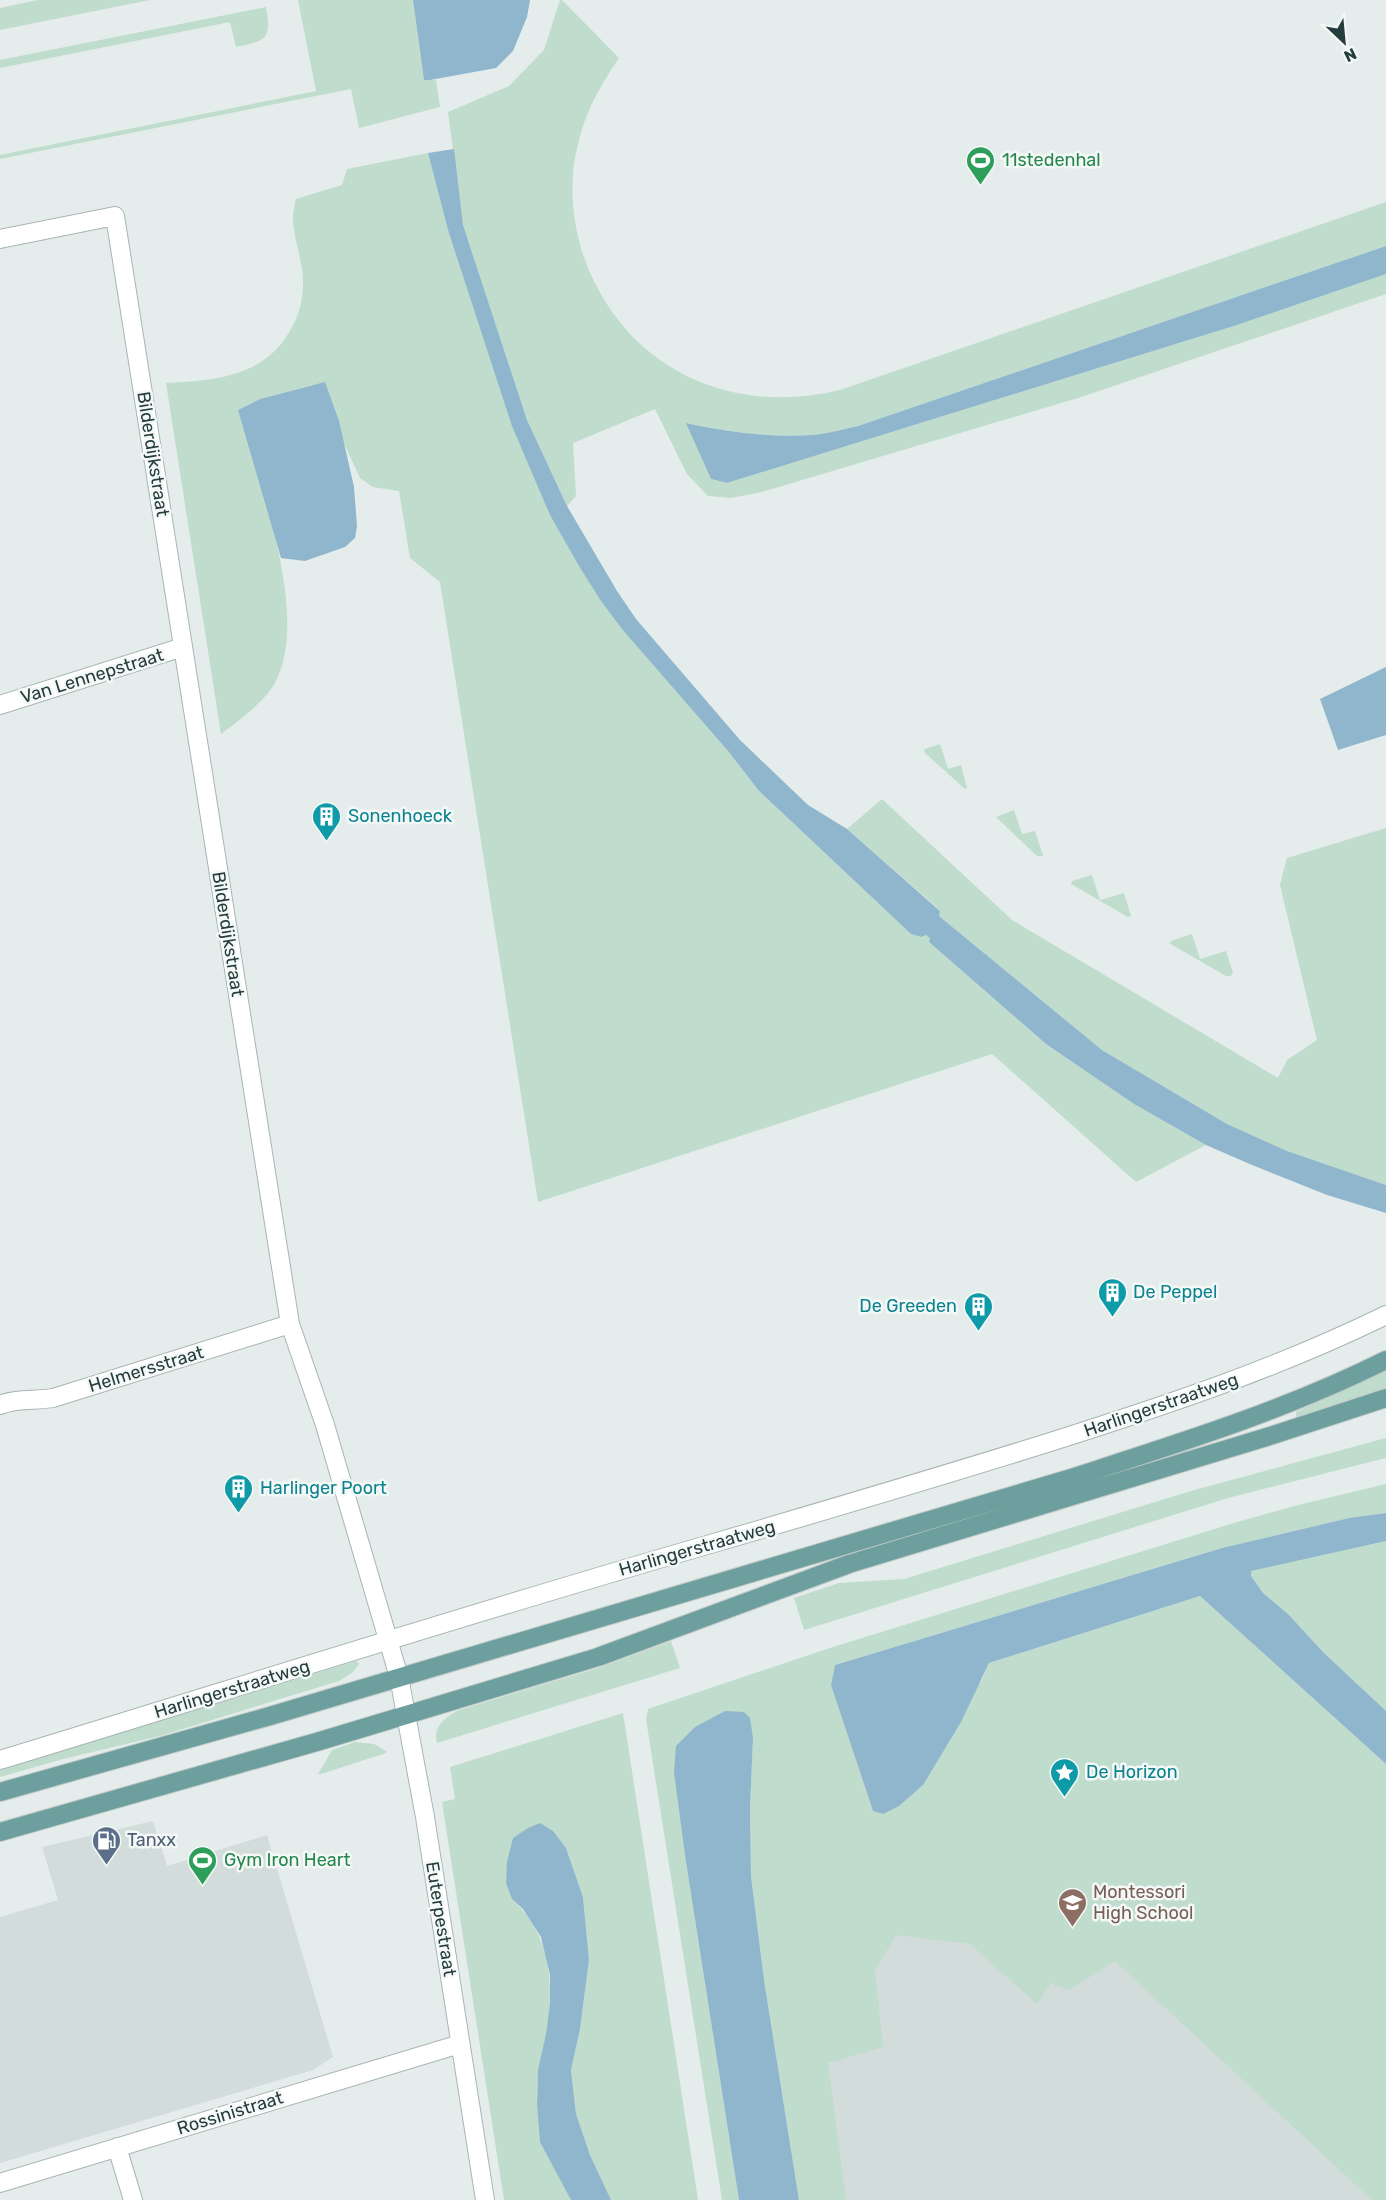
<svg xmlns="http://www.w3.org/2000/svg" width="1386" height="2200" font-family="Rubik,sans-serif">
	<rect width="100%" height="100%" fill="#e4edeb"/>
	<path fill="#d2dcda" d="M 831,1685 L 1386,1764 L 1386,2200 L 799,2200 Z
		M 153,1821 L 167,1866 L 267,1835 L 333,2057 L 313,2070 L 0,2163 L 0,1917 L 58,1900 L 42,1847 Z"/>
	<path fill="#bfdccd" d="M 38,0 L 150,0 L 0,30 L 0,8 Z
		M 298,0 L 413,0 L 424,80 L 436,80 L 440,107 L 359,128 L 351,89 L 0,159 L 0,155 L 316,91 Z
		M 560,0 L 562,0 L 619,58 C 601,84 585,112 578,144 C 568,181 572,224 585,260 C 625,368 730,417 840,390 L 1386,202 L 1386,246 L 858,426 C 843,429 827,434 812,435 C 770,438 727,432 687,423 L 711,479 L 727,483 L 1237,325 L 1386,274 L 1386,294 L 1078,398 L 762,492 L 731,498 L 708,496 L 687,474 L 655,409 L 573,443 L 576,496 L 567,506 L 527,420 L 463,225 L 448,112 L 509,86 L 544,50 Z
		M 266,7 C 272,39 266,41 236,47 L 230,22 L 0,68 L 0,60 Z
		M 428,153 L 448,230 L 550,515 L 759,791 L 911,934 L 921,937 L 926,935 L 930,938 L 929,942 L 1046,1044 L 1134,1104 L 1206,1145 L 1136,1182 L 992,1054 L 538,1202 L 440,582 L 410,558 L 399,491 L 373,487 L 360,478 L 342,439 L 339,421 L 312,385 L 260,399 L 238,410 C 258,480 310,613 276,681 C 266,701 238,721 221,734 L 166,383 C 216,380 265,377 291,329 C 300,313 303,300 303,281 C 303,260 293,239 293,217 C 293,211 295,205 296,199 L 342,185 L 347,169 Z
		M 940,744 L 948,769 L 961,765 L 967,788 L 965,789 L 924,752 L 925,749 Z
		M 882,799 L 1012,920 L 1278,1078 L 1287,1060 L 1317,1040 L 1280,885 L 1287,858 L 1386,828 L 1386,1185 L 1287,1151 L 1227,1124 L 1102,1050 L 939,916 L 940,910 L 847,829 Z
		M 1014,810 L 1022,834 L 1035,831 L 1043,856 L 1037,856 L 996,817 Z
		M 1092,875 L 1100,900 L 1124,893 L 1131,916 L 1128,917 L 1071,884 L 1072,881 Z
		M 1192,934 L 1200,959 L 1226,951 L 1233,973 L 1231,976 L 1226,976 L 1169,943 L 1173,940 Z
		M 1386,1370 L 1386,1391 L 1298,1419 L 1296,1417 L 1296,1412 Z
		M 1386,1438 L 1386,1458 L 1228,1498 L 804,1630 L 794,1598 L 839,1583 L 904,1579 L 1191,1491 Z
		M 1386,1484 L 1386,1513 L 1349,1518 L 1222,1548 L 835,1665 L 831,1685 L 872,1811 L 982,1680 L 989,1663 L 1200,1596 L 1386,1764 L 1386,2200 L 1372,2200 L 1115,1961 L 1069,1990 L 1051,1983 L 1037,2004 L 970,1944 L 896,1935 L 875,1970 L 883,2047 L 828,2063 L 846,2200 L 799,2200 L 764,1980 L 751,1876 L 750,1809 L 753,1738 L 686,1862 L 739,2200 L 722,2200 L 646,1719 L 648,1709 L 833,1647 L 1237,1522 L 1302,1504 Z
		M 1386,1541 L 1386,1711 L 1324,1653 L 1288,1614 L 1263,1593 L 1251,1576 L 1251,1570 Z
		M 671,1641 L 680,1668 L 437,1743 C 432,1728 446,1716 459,1710 L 601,1667 Z
		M 356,1661 L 359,1664 L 353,1672 L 339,1681 L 160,1736 L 63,1759 L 0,1777 L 0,1769 Z
		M 623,1713 L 698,2200 L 611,2200 L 590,2155 L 576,2114 L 571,2070 L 580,2029 L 589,1960 L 583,1897 L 566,1848 L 512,1899 C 551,1935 555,1984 546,2034 C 542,2057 536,2078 537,2101 C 537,2110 541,2119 544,2128 C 551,2153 559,2176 571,2200 L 504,2200 L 442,1802 L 455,1799 L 450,1767 Z
		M 355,1742 L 374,1744 L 386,1751 L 386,1753 L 321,1774 L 318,1774 L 332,1750 Z"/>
	<path fill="#90b6cd" d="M 413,0 L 530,0 L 527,17 L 513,51 L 496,68 L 430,80 L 424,80 Z
		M 454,149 L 463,225 L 527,420 L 567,506 L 617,591 L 636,619 L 740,740 L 808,805 L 847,829 L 940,911 L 939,916 L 1102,1050 L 1227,1124 L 1287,1151 L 1386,1185 L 1386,1213 L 1327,1195 L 1252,1165 L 1206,1145 L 1134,1104 L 1046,1044 L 929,942 L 930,938 L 926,935 L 921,937 L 911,934 L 759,791 L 729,752 L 622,629 L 601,601 L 579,566 L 550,515 L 512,426 L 448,230 L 428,153 Z
		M 1386,246 L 1386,274 L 1237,325 L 727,483 L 711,479 L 686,423 C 727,432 770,438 812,435 C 827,434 843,429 858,426 Z
		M 325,382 L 339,421 L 354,487 L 357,526 L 355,538 L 345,547 L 305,561 L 281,558 L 238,410 L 260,399 Z
		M 1386,667 L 1386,735 L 1338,750 L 1320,699 Z
		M 1386,1513 L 1386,1541 L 1251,1571 L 1251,1576 L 1263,1593 L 1288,1614 L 1324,1653 L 1386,1711 L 1386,1764 L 1200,1596 L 989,1663 L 961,1722 L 923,1785 L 899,1806 L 883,1814 L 873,1811 L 831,1685 L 835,1665 L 1222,1548 L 1349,1518 Z
		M 725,1711 L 744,1712 L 750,1718 L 753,1738 L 750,1809 L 751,1876 L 764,1980 L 799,2200 L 739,2200 L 686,1862 L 674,1772 L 676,1746 L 695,1727 Z
		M 540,1823 L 553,1831 L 566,1848 L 583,1897 L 589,1960 L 580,2029 L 571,2070 L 576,2114 L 590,2155 L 611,2200 L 571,2200 L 540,2142 L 537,2104 L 538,2070 L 546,2034 L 550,2003 L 550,1975 L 541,1937 L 523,1909 L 512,1899 L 506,1883 L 507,1862 L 513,1838 L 528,1828 Z"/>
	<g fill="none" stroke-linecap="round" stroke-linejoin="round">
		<defs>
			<path id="minor" d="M 0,239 L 115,216 L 290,1324 L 325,1425 L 399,1677 L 425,1817 L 485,2200
				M 0,705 L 183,647
				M 0,1405 C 16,1398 35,1401 53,1398 L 290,1324
				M 0,1760 C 236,1688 471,1613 707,1545 C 820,1512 932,1479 1044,1444 C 1161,1407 1276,1369 1386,1315
				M 117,2147 L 133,2200
				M 0,2183 L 460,2044"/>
			<path id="primary" d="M 0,1792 L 270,1716 L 1068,1479 C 1176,1444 1284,1411 1386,1360
				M 0,1832 L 320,1741 L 598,1657 L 849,1564 L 1273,1435 L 1386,1398"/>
		</defs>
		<use href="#minor" stroke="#a7b5b3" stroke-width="20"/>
		<use href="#primary" stroke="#c2c9c8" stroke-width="20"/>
		<use href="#minor" stroke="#fff" stroke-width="18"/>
		<use href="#primary" stroke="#6c9f9d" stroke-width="18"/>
	</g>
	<defs>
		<symbol id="stadium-pin" viewBox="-11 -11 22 30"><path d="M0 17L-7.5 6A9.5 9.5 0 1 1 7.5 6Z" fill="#2e9e5b" stroke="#f4f9f8"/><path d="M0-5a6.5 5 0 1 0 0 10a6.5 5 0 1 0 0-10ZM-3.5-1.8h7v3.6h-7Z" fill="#fff"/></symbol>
		<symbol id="building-pin" viewBox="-11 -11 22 30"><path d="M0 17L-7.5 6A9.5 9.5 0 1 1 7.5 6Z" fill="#0f9aa8" stroke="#f4f9f8"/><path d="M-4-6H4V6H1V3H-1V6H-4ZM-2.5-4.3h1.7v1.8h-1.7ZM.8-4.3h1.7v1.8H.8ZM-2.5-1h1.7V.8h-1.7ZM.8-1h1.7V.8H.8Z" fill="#fff"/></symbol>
		<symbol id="sight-pin" viewBox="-11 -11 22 30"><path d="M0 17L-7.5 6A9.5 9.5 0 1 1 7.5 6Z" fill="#0f9aa8" stroke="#f4f9f8"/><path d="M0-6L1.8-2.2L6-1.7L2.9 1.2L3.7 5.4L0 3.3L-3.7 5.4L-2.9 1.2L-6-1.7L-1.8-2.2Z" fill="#fff"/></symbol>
		<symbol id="fuel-pin" viewBox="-11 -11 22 30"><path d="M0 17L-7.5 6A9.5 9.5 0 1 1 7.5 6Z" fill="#5c6f8a" stroke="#f4f9f8"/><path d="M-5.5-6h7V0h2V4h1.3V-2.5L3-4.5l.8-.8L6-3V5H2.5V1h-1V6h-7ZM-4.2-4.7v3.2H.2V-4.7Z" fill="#fff"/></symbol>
		<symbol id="school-pin" viewBox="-11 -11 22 30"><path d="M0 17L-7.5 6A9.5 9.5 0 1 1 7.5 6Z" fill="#8d6e63" stroke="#f4f9f8"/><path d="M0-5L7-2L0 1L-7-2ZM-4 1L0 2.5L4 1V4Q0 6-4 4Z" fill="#fff"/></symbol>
	</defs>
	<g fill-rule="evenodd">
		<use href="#stadium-pin" x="964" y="144" width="33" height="45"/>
		<use href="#building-pin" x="310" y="800" width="33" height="45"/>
		<use href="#building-pin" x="1096" y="1276" width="33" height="45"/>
		<use href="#building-pin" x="962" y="1290" width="33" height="45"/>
		<use href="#building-pin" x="222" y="1472" width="33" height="45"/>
		<use href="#sight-pin" x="1048" y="1756" width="33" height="45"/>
		<use href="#fuel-pin" x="90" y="1824" width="33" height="45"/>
		<use href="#stadium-pin" x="186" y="1844" width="33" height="45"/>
		<use href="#school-pin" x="1056" y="1886" width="33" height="45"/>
	</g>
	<g text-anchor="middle" stroke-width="5" stroke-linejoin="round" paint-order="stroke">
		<g font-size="18" fill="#27864d" stroke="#f4f9f8" text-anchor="start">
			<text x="1002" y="166">11stedenhal</text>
			<text x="224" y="1866">Gym Iron Heart</text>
		</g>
		<g font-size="18" fill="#253d3c" stroke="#f4f9f8">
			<text transform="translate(153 454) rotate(81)" y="6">Bilderdijkstraat</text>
			<text transform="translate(92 676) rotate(-17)" y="6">Van Lennepstraat</text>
			<text transform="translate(228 934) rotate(81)" y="6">Bilderdijkstraat</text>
			<text transform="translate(146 1369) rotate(-17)" y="6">Helmersstraat</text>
			<text transform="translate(1161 1405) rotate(-19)" y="6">Harlingerstraatweg</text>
			<text transform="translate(697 1548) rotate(-16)" y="6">Harlingerstraatweg</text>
			<text transform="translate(232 1689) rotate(-17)" y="6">Harlingerstraatweg</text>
			<text transform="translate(441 1919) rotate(81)" y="6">Euterpestraat</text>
			<text transform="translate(230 2113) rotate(-17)" y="6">Rossinistraat</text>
		</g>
		<g font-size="18" fill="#0d838f" stroke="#f4f9f8" text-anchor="start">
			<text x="348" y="822">Sonenhoeck</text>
			<text x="1133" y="1298">De Peppel</text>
			<text x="957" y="1312" text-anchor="end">De Greeden</text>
			<text x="260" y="1494">Harlinger Poort</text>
			<text x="1086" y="1778">De Horizon</text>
		</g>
		<g font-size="18" fill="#4e5e75" stroke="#f4f9f8" text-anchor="start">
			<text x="127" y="1846">Tanxx</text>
		</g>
		<g font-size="18" fill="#785e54" stroke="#f4f9f8" text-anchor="start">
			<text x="1093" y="1898">Montessori<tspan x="1093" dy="21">High School</tspan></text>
		</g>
	</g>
	<g transform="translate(1344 42) rotate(154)" stroke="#f4f9f8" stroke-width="4.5" paint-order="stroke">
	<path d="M0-4.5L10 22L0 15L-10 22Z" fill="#253d3c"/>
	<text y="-9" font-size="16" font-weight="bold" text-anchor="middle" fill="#253d3c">N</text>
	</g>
</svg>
